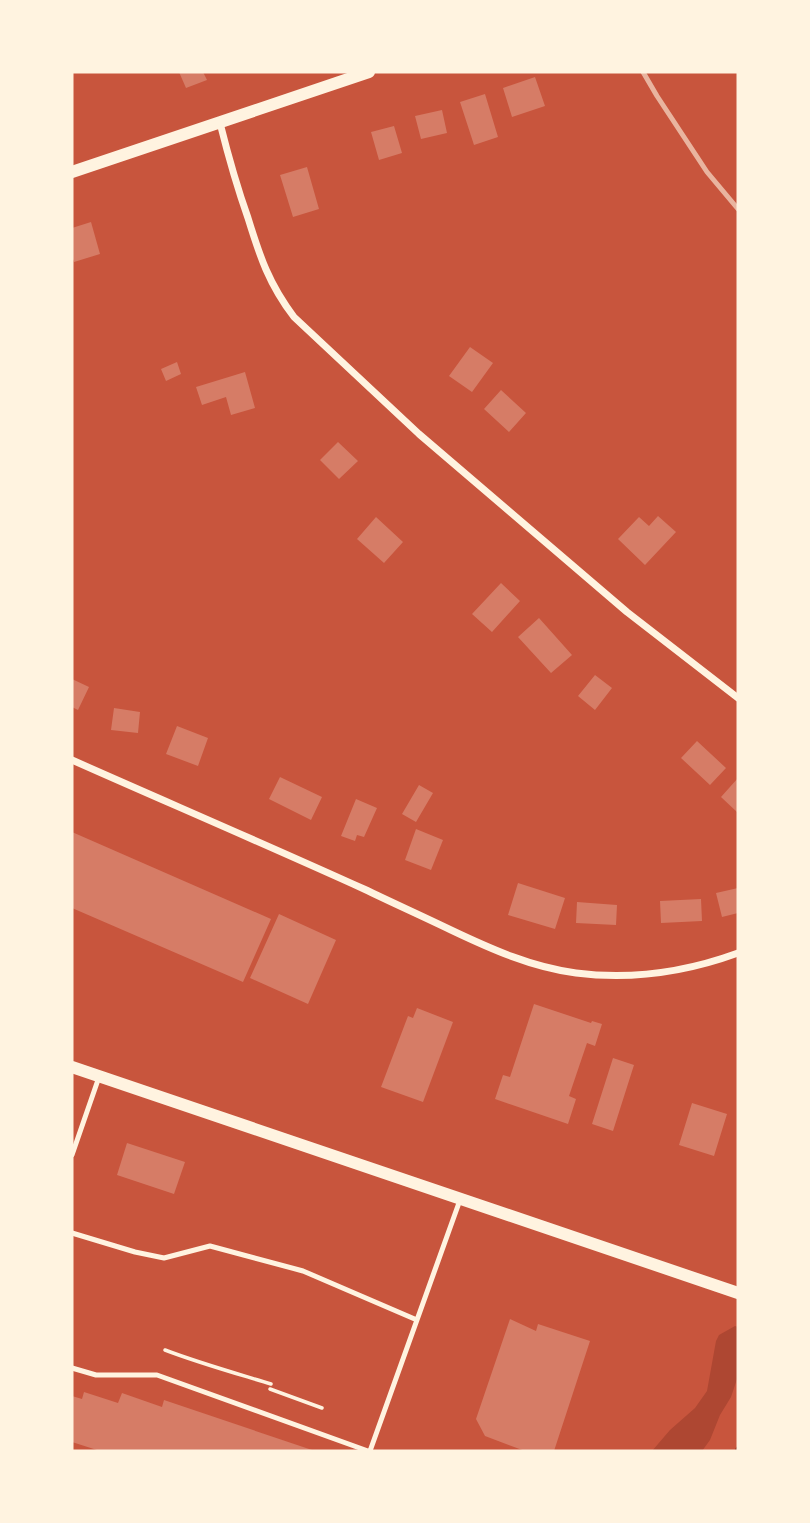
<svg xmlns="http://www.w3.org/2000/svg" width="810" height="1523" font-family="Spectral,serif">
	<rect width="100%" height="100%" fill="#c8553d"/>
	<path fill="#ae4732" d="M 735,1326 L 738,1327 L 738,1376 L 731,1397 L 720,1415 L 710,1440 L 702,1451 L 652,1451 L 670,1430 L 695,1408 L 707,1391 L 716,1341 L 719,1335 Z"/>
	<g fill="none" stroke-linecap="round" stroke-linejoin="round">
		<path stroke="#8f3625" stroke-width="5" d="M 737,1451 L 738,1449"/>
	</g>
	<path fill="#d67c66" d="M 179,72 L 203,72 L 207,80 L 186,88 Z
		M 535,77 L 545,106 L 512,117 L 503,88 Z
		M 485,94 L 498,137 L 474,145 L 460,102 Z
		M 442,110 L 447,133 L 421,139 L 415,116 Z
		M 394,126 L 402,153 L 379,160 L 371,132 Z
		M 307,167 L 319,209 L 293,217 L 280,175 Z
		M 91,222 L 100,254 L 74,262 L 72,256 L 72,228 Z
		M 470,347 L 493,363 L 472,392 L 449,376 Z
		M 177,362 L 181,374 L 166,381 L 161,369 Z
		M 245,372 L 255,408 L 231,415 L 226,397 L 202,405 L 196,387 Z
		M 501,390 L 526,413 L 509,432 L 484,409 Z
		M 338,442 L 358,461 L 339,479 L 320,460 Z
		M 658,516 L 676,532 L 645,565 L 618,539 L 639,517 L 649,526 Z
		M 376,517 L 403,542 L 384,563 L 357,539 Z
		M 501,583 L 520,601 L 492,632 L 472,614 Z
		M 539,618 L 572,655 L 551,673 L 518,637 Z
		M 595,675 L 612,688 L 595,710 L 578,696 Z
		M 72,679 L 89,687 L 78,710 L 72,707 Z
		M 114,708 L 140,712 L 138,733 L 111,730 Z
		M 177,726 L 208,738 L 198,766 L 166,754 Z
		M 697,741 L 726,768 L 710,785 L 681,758 Z
		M 280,777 L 322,797 L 311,820 L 269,799 Z
		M 738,778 L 738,813 L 721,797 Z
		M 419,785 L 433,793 L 416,822 L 402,814 Z
		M 356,799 L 377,808 L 364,837 L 357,835 L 355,841 L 341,836 Z
		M 416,829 L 443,840 L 431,870 L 405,860 Z
		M 72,832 L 271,919 L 243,982 L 72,908 Z
		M 518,883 L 565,898 L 555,929 L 508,915 Z
		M 738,888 L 738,913 L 722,917 L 716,893 Z
		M 701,899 L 702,921 L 661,923 L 660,901 Z
		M 577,902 L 617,905 L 616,925 L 576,923 Z
		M 279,914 L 336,940 L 308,1004 L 250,978 Z
		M 534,1004 L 591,1023 L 592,1021 L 602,1024 L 595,1046 L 587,1043 L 569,1096 L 576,1099 L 568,1124 L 495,1099 L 503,1075 L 510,1077 Z
		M 417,1008 L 453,1022 L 423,1102 L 381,1087 L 408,1016 L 413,1018 Z
		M 613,1058 L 634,1065 L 613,1131 L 592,1124 Z
		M 692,1103 L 727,1114 L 714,1156 L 679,1145 Z
		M 127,1143 L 185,1162 L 174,1194 L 117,1175 Z
		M 510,1319 L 536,1331 L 538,1324 L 590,1341 L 554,1451 L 525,1451 L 485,1436 L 476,1419 Z
		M 84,1392 L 118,1403 L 122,1393 L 162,1407 L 164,1400 L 315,1451 L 100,1451 L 72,1442 L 72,1396 L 82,1399 Z"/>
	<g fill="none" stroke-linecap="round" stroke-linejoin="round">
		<path stroke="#fff3e0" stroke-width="3.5" d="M 165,1350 C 199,1363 235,1373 271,1384
			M 270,1389 L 322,1408"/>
		<path stroke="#fff3e0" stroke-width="5" d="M 72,1155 L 99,1077
			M 72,1233 L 135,1252 L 164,1258 L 210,1246 L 303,1271 L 417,1320
			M 72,1368 L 96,1375 L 157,1375 L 368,1451
			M 370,1451 L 460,1200"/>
		<path stroke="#fff3e0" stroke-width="7" d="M 220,123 C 228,155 237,187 248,218 C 260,257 269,284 294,317 L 419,434 L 627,612 L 738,698
			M 72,760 C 169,803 267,845 364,889 C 393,903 422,916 451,930 C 491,949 531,967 576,973 C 631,980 686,972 738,953"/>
		<path stroke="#fff3e0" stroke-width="12" d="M 72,172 L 369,72
			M 72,1067 L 738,1293"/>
		<path stroke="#e9b49f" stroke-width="5" d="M 643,72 L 657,96 L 707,172 L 738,209"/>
	</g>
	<rect width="810" height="1523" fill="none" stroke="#fff3e0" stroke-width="147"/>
</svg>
